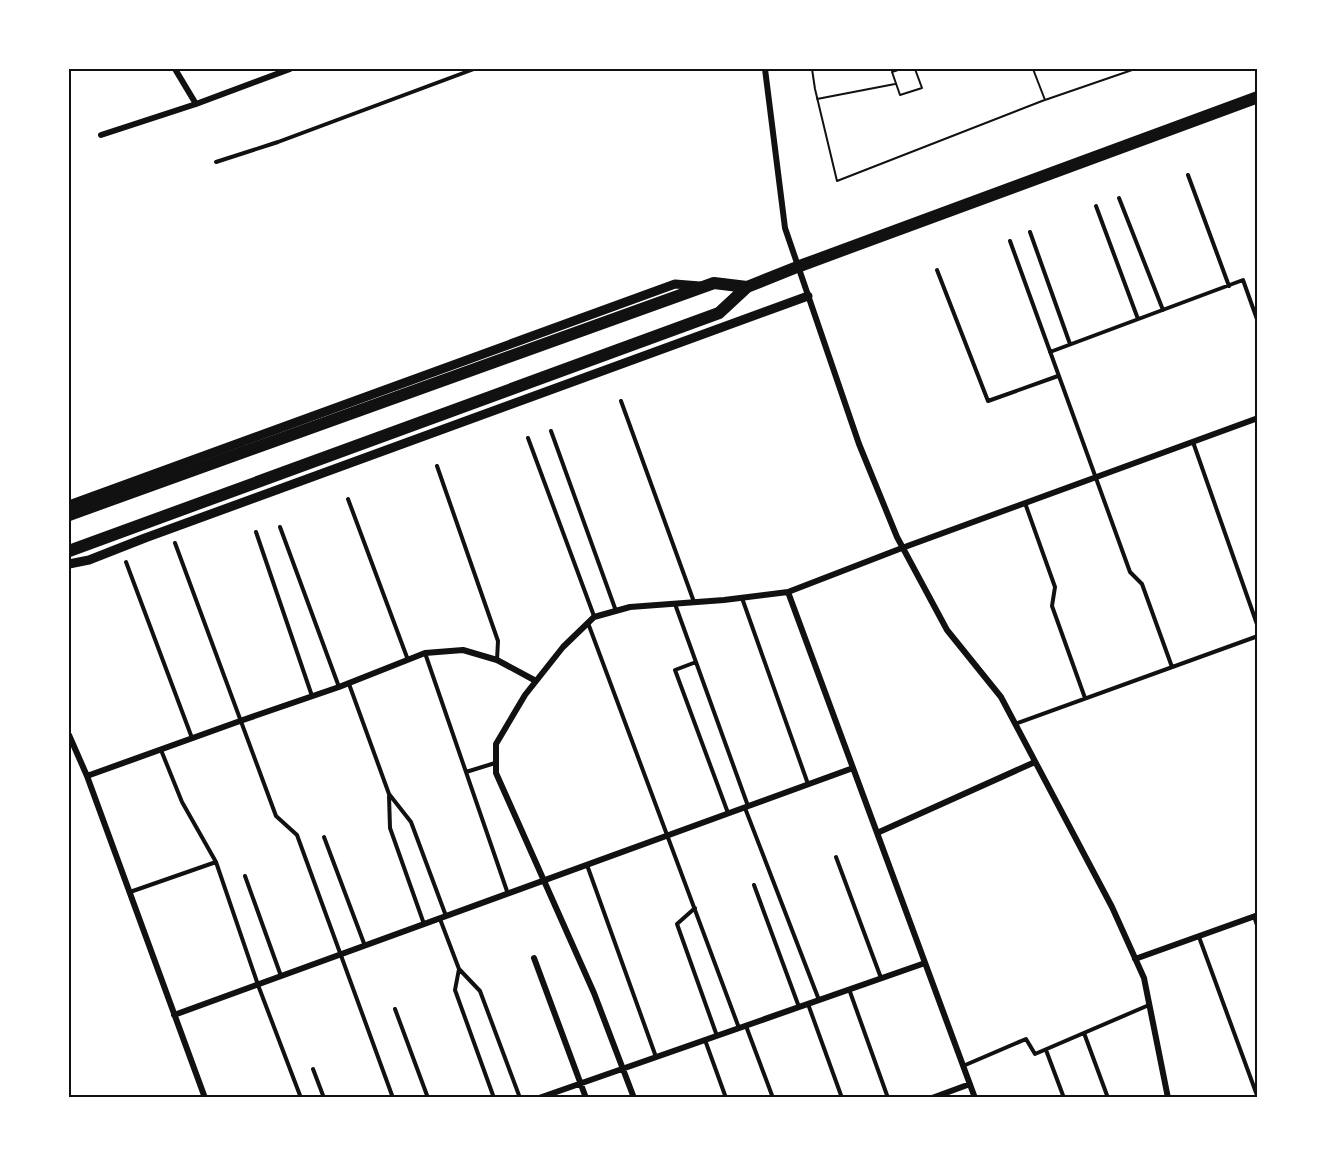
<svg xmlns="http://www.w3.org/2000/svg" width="1327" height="1167" font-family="'PT Sans',sans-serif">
	<rect width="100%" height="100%" fill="#fff"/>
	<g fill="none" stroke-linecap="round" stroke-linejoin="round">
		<path stroke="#111" stroke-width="2" d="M 812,69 L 815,89 L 837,181 L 1042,101 L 1135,69
			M 901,69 L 892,72 L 900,95 L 922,88 L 915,69
			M 1033,69 L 1045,100
			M 817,99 L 895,84"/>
		<path stroke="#111" stroke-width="4" d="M 216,162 L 278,142 L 474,69
			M 1188,175 L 1229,286
			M 1119,198 L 1163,310
			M 1096,206 L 1138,319
			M 1030,232 L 1070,344
			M 1010,241 L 1130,572 L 1142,584 L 1172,667
			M 937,270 L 988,401 L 1058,376
			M 1050,352 L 1243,280 L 1258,322
			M 621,401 L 694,602
			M 551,431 L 616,611
			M 528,438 L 594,616
			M 1193,442 L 1258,627
			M 437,466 L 498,641 L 497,660
			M 348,499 L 408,660
			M 1025,503 L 1055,587 L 1052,606 L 1085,698
			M 280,527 L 339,687
			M 256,532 L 312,696
			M 175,543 L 276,816 L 297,835 L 393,1098
			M 126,562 L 192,738
			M 742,598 L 808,784
			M 675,604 L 748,806
			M 588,623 L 739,1028
			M 425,653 L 508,894
			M 696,662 L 675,670 L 728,813
			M 349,684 L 389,794 L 411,822 L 446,916
			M 1015,724 L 1258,636
			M 161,750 L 182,802 L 216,862
			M 466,772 L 495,763
			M 389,796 L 390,828 L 424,924
			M 745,808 L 819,1000
			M 324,837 L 365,946
			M 836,857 L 881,978
			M 587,865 L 656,1057
			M 245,876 L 281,976
			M 754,885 L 799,1007
			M 130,892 L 216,862 L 258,985 L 301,1098
			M 695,908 L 677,924 L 717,1036
			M 1254,916 L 1258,928
			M 440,919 L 459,969 L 480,991 L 520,1098
			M 1199,937 L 1258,1098
			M 459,969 L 455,990 L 494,1098
			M 849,989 L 888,1098
			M 808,1004 L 842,1098
			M 395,1009 L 428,1098
			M 746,1026 L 773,1098
			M 1084,1033 L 1108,1098
			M 705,1040 L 726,1098
			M 1046,1050 L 1064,1098
			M 963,1066 L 1026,1039 L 1035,1054 L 1149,1005
			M 313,1069 L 324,1098"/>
		<path stroke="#111" stroke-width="6" d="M 175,69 L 196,104
			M 765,69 L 785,228 L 859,444 L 897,537 L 947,630 L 1001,697 L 1112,907 L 1144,978 L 1168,1098
			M 101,135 L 196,104 L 290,69
			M 788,592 L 975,1098
			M 69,735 L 87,776 L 205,1098
			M 87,776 L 240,721 L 339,687 L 425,653 L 463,650 L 497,660 L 536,681
			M 877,833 L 1035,762
			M 534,958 L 586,1098
			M 1135,959 L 1258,915
			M 174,1015 L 853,768
			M 539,1098 L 925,963
			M 634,1098 L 594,993 L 496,773 L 496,744 L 525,695 L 563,647 L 594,617 L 630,607 L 724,600 L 788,592 L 902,548 L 1258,418
			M 932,1098 L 970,1084"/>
		<path stroke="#111" stroke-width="9" d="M 69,505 L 675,284 L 700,286
			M 69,564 L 89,560 L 145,538 L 808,296"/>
		<path stroke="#111" stroke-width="12" d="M 69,515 L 714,283 L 747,287
			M 69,551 L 719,313 L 747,287 L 797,267 L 1258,97"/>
	</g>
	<rect width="1327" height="1167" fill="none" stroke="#ffffff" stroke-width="141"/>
	<rect x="70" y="70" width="1186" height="1026" fill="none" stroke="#111" stroke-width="2"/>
</svg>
